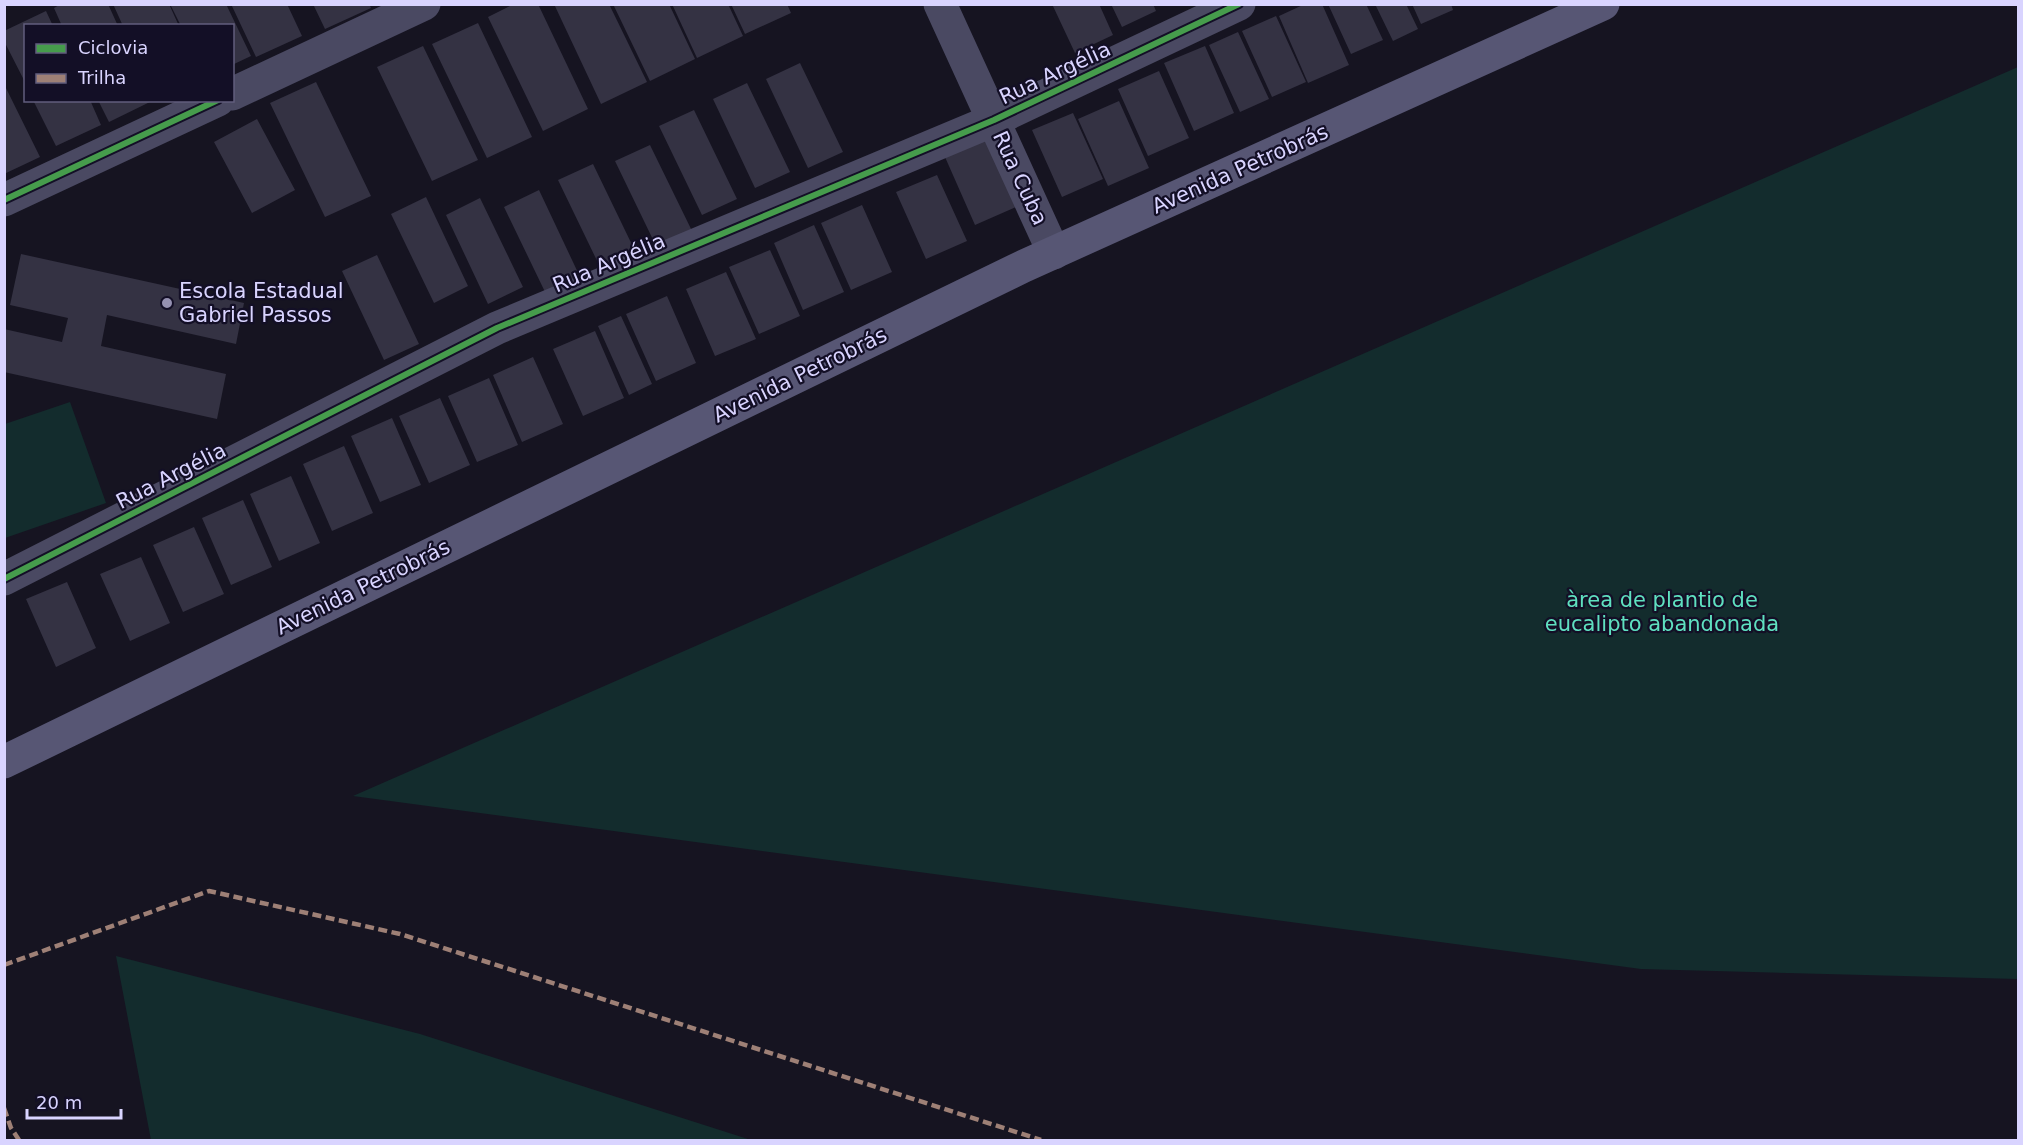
<svg xmlns="http://www.w3.org/2000/svg" width="2023" height="1145" font-family="'DejaVu Sans',sans-serif">
	<rect width="100%" height="100%" fill="#161421"/>
	<path fill="#132c2d" d="M 2018,67 L 2018,979 L 1641,969 L 353,796 Z
		M 70,402 L 106,503 L 5,538 L 5,424 Z
		M 116,956 L 420,1034 L 751,1140 L 151,1140 Z"/>
	<path fill="#343243" d="M 61,4 L 108,4 L 118,26 L 62,26 L 54,8 Z
		M 113,4 L 169,4 L 179,26 L 123,26 Z
		M 170,4 L 226,4 L 251,56 L 232,65 L 232,26 L 181,26 Z
		M 231,4 L 287,4 L 302,36 L 256,57 Z
		M 313,4 L 369,4 L 371,8 L 325,29 Z
		M 514,4 L 538,4 L 588,109 L 543,131 L 488,17 Z
		M 554,4 L 609,4 L 647,82 L 601,104 Z
		M 613,4 L 669,4 L 695,59 L 650,81 Z
		M 672,4 L 728,4 L 743,36 L 697,58 Z
		M 731,4 L 787,4 L 791,13 L 745,34 Z
		M 1052,4 L 1099,4 L 1113,35 L 1075,53 Z
		M 1111,4 L 1153,4 L 1156,11 L 1122,27 Z
		M 1305,4 L 1322,4 L 1349,65 L 1308,83 L 1279,16 Z
		M 1328,4 L 1366,4 L 1383,40 L 1351,54 Z
		M 1375,4 L 1406,4 L 1418,29 L 1393,41 Z
		M 1412,4 L 1451,4 L 1453,10 L 1421,24 Z
		M 46,11 L 53,26 L 26,26 L 26,84 L 4,41 L 4,31 Z
		M 1276,16 L 1306,82 L 1272,97 L 1242,31 Z
		M 478,23 L 532,137 L 487,158 L 432,44 Z
		M 1238,32 L 1269,99 L 1240,112 L 1209,45 Z
		M 423,46 L 478,160 L 432,181 L 377,67 Z
		M 1205,46 L 1234,113 L 1194,131 L 1164,63 Z
		M 800,63 L 843,152 L 808,168 L 766,79 Z
		M 1159,71 L 1189,138 L 1148,156 L 1118,89 Z
		M 316,82 L 371,196 L 325,217 L 270,103 Z
		M 747,83 L 790,172 L 755,188 L 713,99 Z
		M 4,84 L 40,157 L 4,174 Z
		M 33,100 L 90,100 L 101,125 L 56,146 Z
		M 98,100 L 154,100 L 109,122 Z
		M 1119,101 L 1149,168 L 1108,186 L 1078,119 Z
		M 694,110 L 737,199 L 702,215 L 659,126 Z
		M 1073,113 L 1103,179 L 1062,197 L 1032,130 Z
		M 257,119 L 295,190 L 252,213 L 214,142 Z
		M 986,140 L 1016,207 L 975,225 L 945,157 Z
		M 650,145 L 693,233 L 658,250 L 615,161 Z
		M 593,164 L 636,253 L 601,269 L 558,180 Z
		M 937,175 L 967,241 L 926,259 L 896,192 Z
		M 539,190 L 581,279 L 547,296 L 504,207 Z
		M 426,197 L 468,286 L 434,303 L 391,214 Z
		M 480,198 L 523,287 L 488,304 L 446,215 Z
		M 862,205 L 892,272 L 851,290 L 821,223 Z
		M 814,225 L 844,292 L 803,310 L 774,243 Z
		M 770,250 L 800,316 L 759,334 L 729,267 Z
		M 21,254 L 244,303 L 236,344 L 107,315 L 101,346 L 226,374 L 217,419 L 4,372 L 4,329 L 62,342 L 68,318 L 10,305 Z
		M 377,255 L 419,344 L 384,360 L 342,271 Z
		M 726,272 L 756,339 L 715,356 L 686,289 Z
		M 667,296 L 696,363 L 656,381 L 626,314 Z
		M 621,316 L 652,384 L 629,395 L 598,326 Z
		M 595,331 L 624,398 L 583,416 L 553,349 Z
		M 533,357 L 563,424 L 522,442 L 493,375 Z
		M 489,378 L 518,445 L 477,462 L 448,396 Z
		M 440,398 L 470,465 L 429,483 L 399,416 Z
		M 392,418 L 421,485 L 380,502 L 351,436 Z
		M 344,446 L 373,513 L 332,531 L 303,464 Z
		M 291,476 L 320,543 L 279,561 L 250,494 Z
		M 243,500 L 272,567 L 231,585 L 202,518 Z
		M 194,527 L 224,594 L 183,612 L 153,545 Z
		M 141,557 L 170,623 L 130,641 L 100,574 Z
		M 67,582 L 96,648 L 56,667 L 26,599 Z"/>
	<g fill="none" stroke-linecap="round" stroke-linejoin="round">
		<path stroke="#4a4962" stroke-width="33" d="M 940,4 L 1054,253
			M 232,94 L 424,4
			M 4,200 L 218,100
			M 4,579 L 497,328 L 994,120 L 1239,4"/>
		<path stroke="#575674" stroke-width="33" d="M 4,762 L 1024,266 L 1603,4"/>
		<path stroke="#9e8076" stroke-width="4.5" stroke-dasharray="9 4.5" stroke-linecap="butt" d="M 4,965 L 209,891 L 400,934 L 1041,1140
			M 4,1108 L 11,1128 L 19,1140"/>
		<defs>
			<path id="cycleway" d="M 4,200 L 218,100
				M 4,579 L 497,328 L 994,120 L 1239,4"/>
		</defs>
		<use href="#cycleway" stroke="#130f26" stroke-width="10"/>
		<use href="#cycleway" stroke="#469c4c" stroke-width="6"/>
	</g>
	<circle fill="#9591b1" stroke="#130f26" stroke-width="2" cx="167" cy="303" r="6"/>
	<g text-anchor="middle" stroke-width="4.5" stroke-linejoin="round" paint-order="stroke">
		<g font-size="21" fill="#d9d4ff" stroke="#130f26">
			<text transform="translate(1055 73) rotate(-25)" y="7">Rua Argélia</text>
			<text transform="translate(1240 169) rotate(-24)" y="7">Avenida Petrobrás</text>
			<text transform="translate(1020 178) rotate(65)" y="7">Rua Cuba</text>
			<text transform="translate(609 263) rotate(-23)" y="7">Rua Argélia</text>
			<text transform="translate(800 375) rotate(-26)" y="7">Avenida Petrobrás</text>
			<text transform="translate(171 476) rotate(-27)" y="7">Rua Argélia</text>
			<text transform="translate(363 587) rotate(-26)" y="7">Avenida Petrobrás</text>
		</g>
		<g font-size="21" fill="#d9d4ff" stroke="#130f26" text-anchor="start">
			<text x="179" y="298">Escola Estadual<tspan x="179" dy="24">Gabriel Passos</tspan></text>
		</g>
		<g font-size="21" fill="#5fe0c0" stroke="#130f26">
			<text x="1662" y="607">àrea de plantio de<tspan x="1662" dy="24">eucalipto abandonada</tspan></text>
		</g>
	</g>
	<rect width="2023" height="1145" fill="none" stroke="#d9d4ff" stroke-width="12"/>
	<rect x="24" y="24" width="210" height="78" fill="#130f26" stroke="#625e7d" stroke-width="1.5"/>
	<rect x="36" y="44" width="30" height="9" fill="#469c4c" stroke="#625e7d" stroke-width="1.5"/>
	<text x="78" y="54" font-size="18" fill="#d9d4ff">Ciclovia</text>
	<rect x="36" y="74" width="30" height="9" fill="#9e8076" stroke="#625e7d" stroke-width="1.5"/>
	<text x="78" y="84" font-size="18" fill="#d9d4ff">Trilha</text>
	<path d="M27 1109v9h94v-9" fill="none" stroke="#d9d4ff" stroke-width="3"/>
	<text x="36" y="1109" font-size="18" fill="#d9d4ff" stroke="#130f26" stroke-width="4.5" paint-order="stroke">20 m</text>
</svg>
